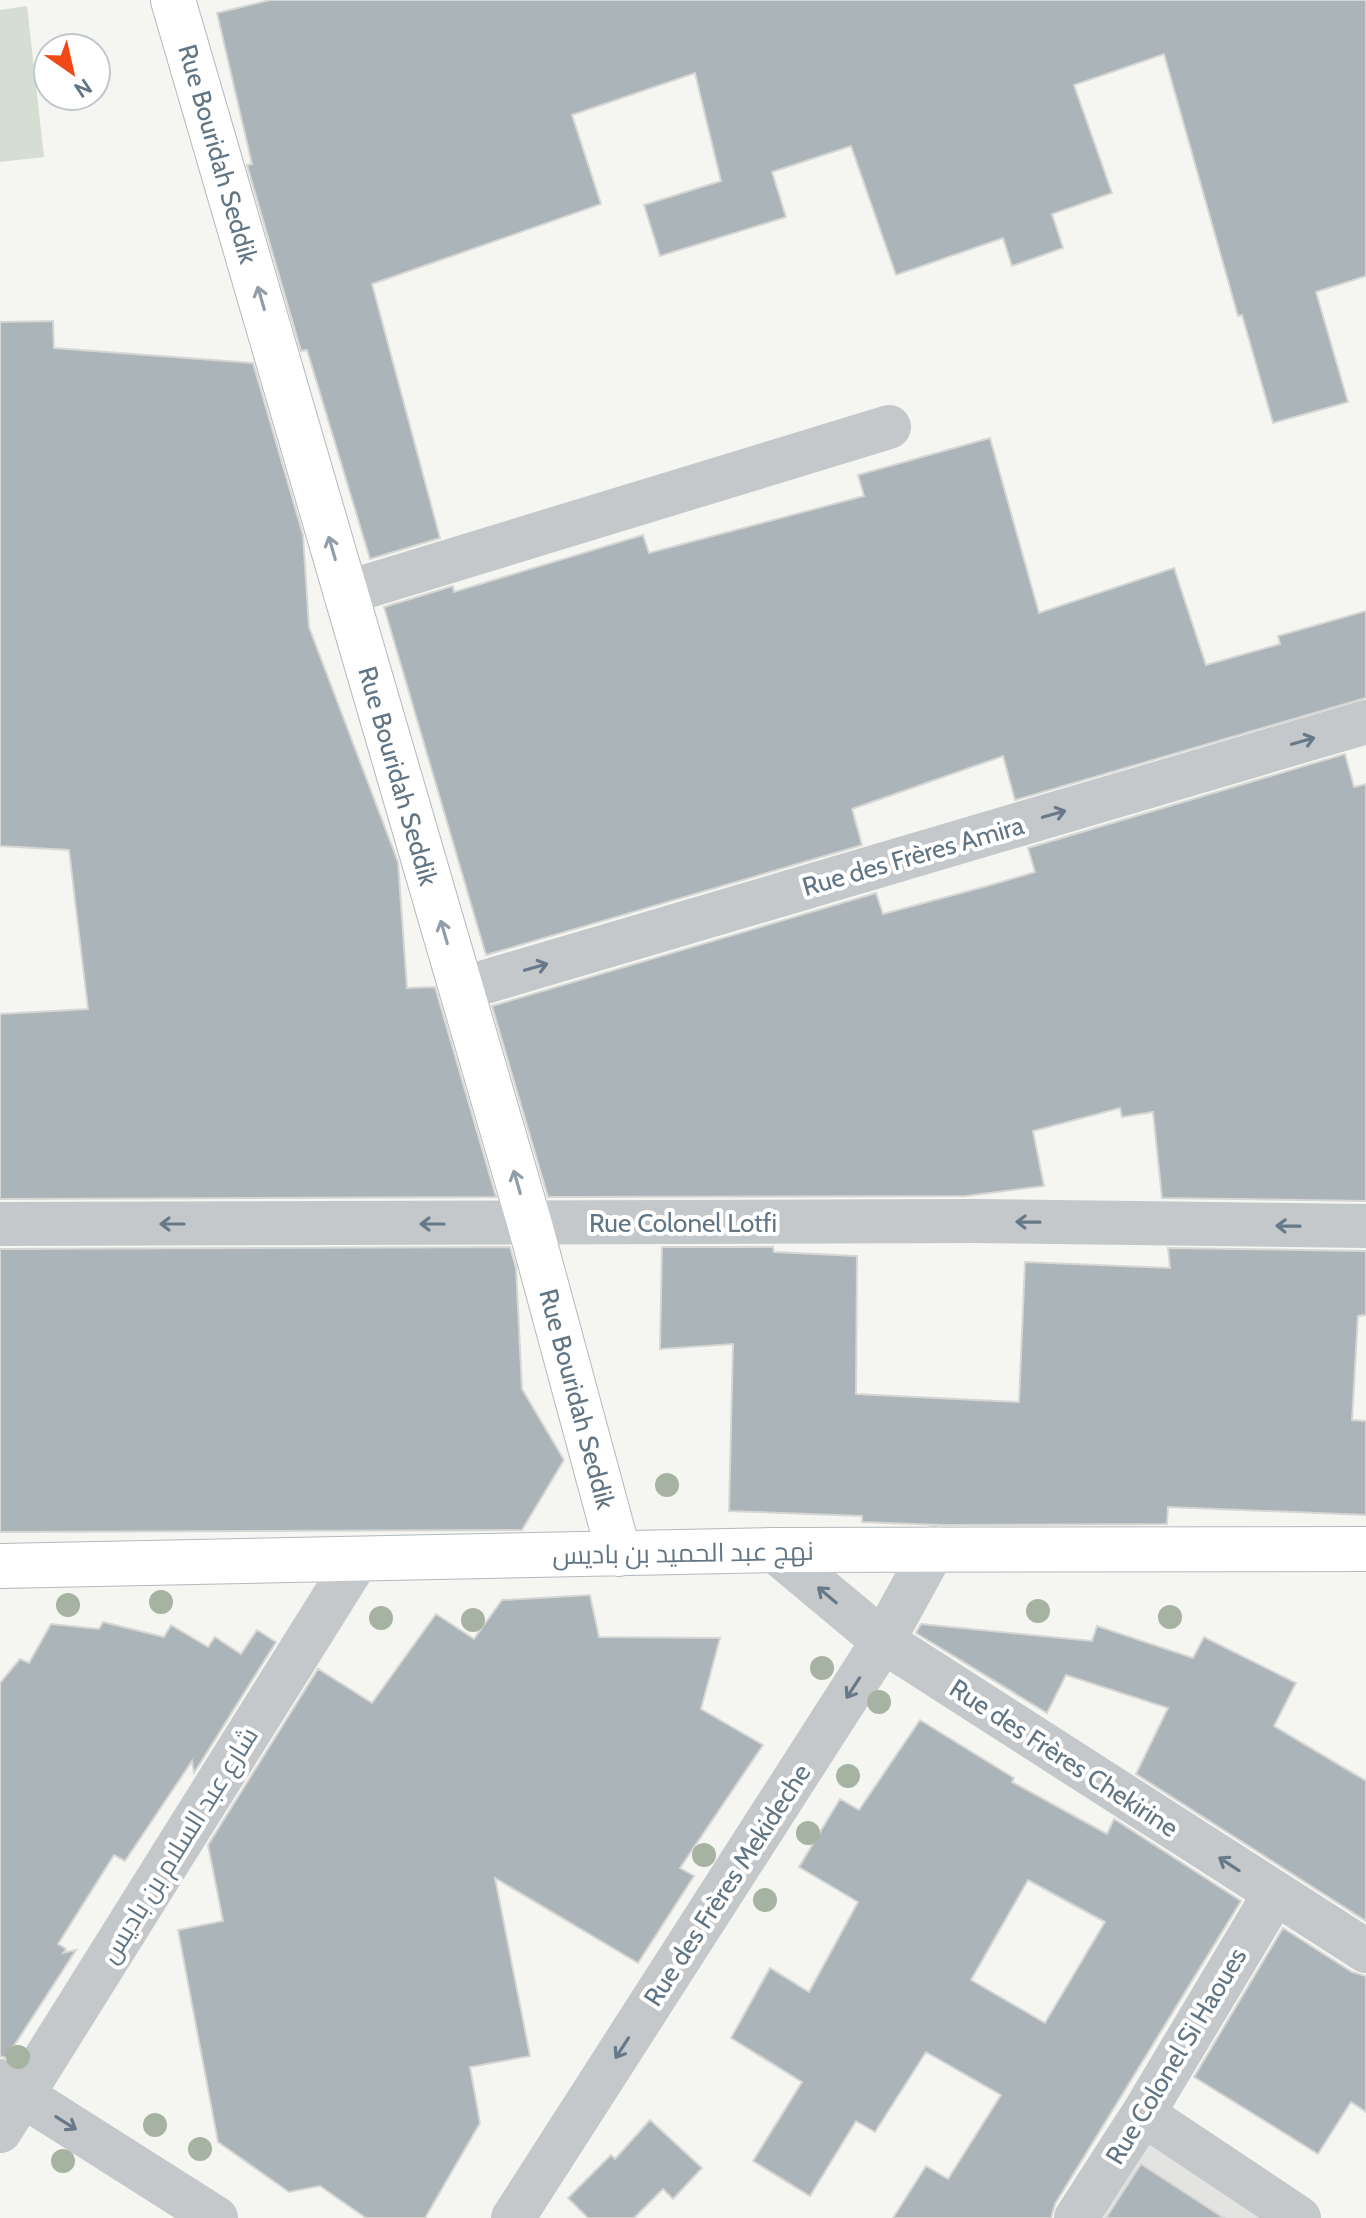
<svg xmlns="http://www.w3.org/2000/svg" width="1366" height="2218" font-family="Cabin,Cairo,sans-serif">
	<rect width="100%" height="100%" fill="#f5f5f1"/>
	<path fill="#e3e4e2" d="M 1141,2135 L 1275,2218 L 1089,2218 Z"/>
	<path fill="#d6ddd2" d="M 27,6 L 44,157 L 0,162 L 0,10 Z"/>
	<path fill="#abb4b9" stroke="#d6d6d4" stroke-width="2" fill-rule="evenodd" d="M 270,0 L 1366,0 L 1366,276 L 1316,292 L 1348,402 L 1273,423 L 1242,315 L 1238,316 L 1164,54 L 1074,85 L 1112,193 L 1052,214 L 1063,248 L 1012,266 L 1003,238 L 896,275 L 851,146 L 772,172 L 786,217 L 660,256 L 644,205 L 721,181 L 695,73 L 572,115 L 601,204 L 372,284 L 440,538 L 370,559 L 307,350 L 301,351 L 247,165 L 252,164 L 217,13 Z
		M 53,321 L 54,348 L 253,363 L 303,535 L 309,627 L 398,862 L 407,988 L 435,987 L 496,1197 L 0,1199 L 0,1014 L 88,1009 L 69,850 L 0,846 L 0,322 Z
		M 990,438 L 1039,613 L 1174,568 L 1206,665 L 1280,644 L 1278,636 L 1366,611 L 1366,698 L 1015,800 L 1003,756 L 852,809 L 862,845 L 486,955 L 384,607 L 453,586 L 454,592 L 643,535 L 649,553 L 864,496 L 858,475 Z
		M 1345,754 L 1354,787 L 1366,784 L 1366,1201 L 1162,1198 L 1153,1112 L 1122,1117 L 1120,1108 L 1033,1131 L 1044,1186 L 966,1196 L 548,1197 L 492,1006 L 876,893 L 883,914 L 991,885 L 1035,872 L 1028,848 Z
		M 510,1247 L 516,1268 L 522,1389 L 564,1460 L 522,1530 L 0,1532 L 0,1249 Z
		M 662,1247 L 773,1247 L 774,1252 L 857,1256 L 856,1394 L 1019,1402 L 1025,1262 L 1170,1268 L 1168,1248 L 1366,1251 L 1366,1315 L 1358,1316 L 1352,1420 L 1366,1421 L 1366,1515 L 1168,1507 L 1167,1524 L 941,1525 L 862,1522 L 862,1516 L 729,1511 L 733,1344 L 660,1349 Z
		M 590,1595 L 599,1637 L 720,1638 L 701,1709 L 763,1745 L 680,1868 L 694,1876 L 638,1963 L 495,1878 L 530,2056 L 470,2067 L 480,2123 L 425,2218 L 366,2218 L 320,2186 L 289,2192 L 218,2142 L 178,1930 L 223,1921 L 208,1845 L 318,1669 L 372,1703 L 436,1614 L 474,1639 L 502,1600 Z
		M 103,1622 L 164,1637 L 171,1625 L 208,1647 L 215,1637 L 241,1654 L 257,1630 L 276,1642 L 194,1773 L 192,1761 L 125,1861 L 114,1855 L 58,1944 L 66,1949 L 63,1953 L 76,1950 L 6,2058 L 0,2056 L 0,1683 L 20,1659 L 29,1663 L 51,1624 L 99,1629 Z
		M 921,1624 L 1092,1641 L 1097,1626 L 1193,1658 L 1204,1637 L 1296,1683 L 1274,1726 L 1366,1781 L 1366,1921 L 1136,1774 L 1168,1708 L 1066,1675 L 1047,1713 L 916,1633 Z
		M 920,1720 L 1014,1778 L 1012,1782 L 1107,1834 L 1114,1819 L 1241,1901 L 1055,2204 L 1051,2218 L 893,2218 L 926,2166 L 948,2179 L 1001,2095 L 926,2052 L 875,2132 L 856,2121 L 810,2196 L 753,2161 L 802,2082 L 731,2038 L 770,1968 L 809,1992 L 858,1902 L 799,1867 L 840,1799 L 859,1810 ZM 1028,1880 L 1105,1922 L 1045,2023 L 971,1980 Z
		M 1283,1928 L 1352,1972 L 1366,1976 L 1366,2112 L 1351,2102 L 1318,2154 L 1194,2077 Z
		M 650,2120 L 702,2168 L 673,2199 L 663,2189 L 634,2218 L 588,2218 L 568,2198 L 611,2155 L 615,2159 Z
		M 1141,2164 L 1224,2218 L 1106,2218 Z"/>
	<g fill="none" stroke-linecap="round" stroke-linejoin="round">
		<defs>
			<path id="major" d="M 173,0 L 530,1225 L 619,1554
				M 0,1566 L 774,1550 L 1366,1549"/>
		</defs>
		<use href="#major" stroke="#b5b9bd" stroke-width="46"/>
		<path stroke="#c4c8cb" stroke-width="44" d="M 345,593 L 889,427
			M 461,989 L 1366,722
			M 0,1224 L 973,1221 L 1366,1226
			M 774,1550 L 883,1641 L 1366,1951
			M 0,2081 L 216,2218
			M 1143,2114 L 1299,2218
			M 0,2131 L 357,1560
			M 513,2218 L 883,1641 L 934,1548
			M 1076,2218 L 1143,2114 L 1275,1893"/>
		<use href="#major" stroke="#fff" stroke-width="44"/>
	</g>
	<g fill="#a6b2a2">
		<circle cx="667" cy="1485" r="12"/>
		<circle cx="161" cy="1602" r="12"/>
		<circle cx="68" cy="1605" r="12"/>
		<circle cx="1038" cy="1611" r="12"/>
		<circle cx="1170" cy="1617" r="12"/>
		<circle cx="381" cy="1618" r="12"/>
		<circle cx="473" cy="1620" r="12"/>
		<circle cx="822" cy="1668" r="12"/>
		<circle cx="879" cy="1702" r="12"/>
		<circle cx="848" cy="1776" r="12"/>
		<circle cx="808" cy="1833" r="12"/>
		<circle cx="704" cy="1855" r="12"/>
		<circle cx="765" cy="1900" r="12"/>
		<circle cx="18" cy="2057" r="12"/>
		<circle cx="155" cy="2125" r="12"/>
		<circle cx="200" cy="2149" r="12"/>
		<circle cx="63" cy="2161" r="12"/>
	</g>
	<defs><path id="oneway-shaft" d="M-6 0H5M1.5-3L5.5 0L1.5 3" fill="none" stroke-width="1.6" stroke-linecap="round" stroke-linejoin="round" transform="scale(2)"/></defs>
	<g stroke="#919ea9">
		<use href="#oneway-shaft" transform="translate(261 298) rotate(-106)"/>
		<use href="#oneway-shaft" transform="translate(332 548) rotate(-106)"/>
		<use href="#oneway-shaft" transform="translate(444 932) rotate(-106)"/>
		<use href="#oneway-shaft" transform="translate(517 1182) rotate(-106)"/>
	</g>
	<g stroke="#677988">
		<use href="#oneway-shaft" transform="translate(1303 741) rotate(-16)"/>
		<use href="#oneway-shaft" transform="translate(1054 814) rotate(-16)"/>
		<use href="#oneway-shaft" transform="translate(536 967) rotate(-16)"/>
		<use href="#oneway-shaft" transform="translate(1028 1222) rotate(-179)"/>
		<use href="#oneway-shaft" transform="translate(172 1224) rotate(-180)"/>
		<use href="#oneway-shaft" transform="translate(432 1224) rotate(-180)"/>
		<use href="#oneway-shaft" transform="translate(1288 1226) rotate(-179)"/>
		<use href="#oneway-shaft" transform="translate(827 1595) rotate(-140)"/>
		<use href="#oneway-shaft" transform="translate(853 1688) rotate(123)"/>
		<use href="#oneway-shaft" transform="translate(1229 1864) rotate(-147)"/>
		<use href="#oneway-shaft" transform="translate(622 2048) rotate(123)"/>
		<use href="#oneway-shaft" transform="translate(66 2123) rotate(32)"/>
	</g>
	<g text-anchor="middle" stroke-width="8" stroke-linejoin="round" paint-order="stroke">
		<g font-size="26" fill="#627584" stroke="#fff">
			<text transform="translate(218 154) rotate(74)" y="9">Rue Bouridah Seddik</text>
			<text transform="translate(398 776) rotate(74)" y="9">Rue Bouridah Seddik</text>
			<text transform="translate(913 856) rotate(-16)" y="9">Rue des Frères Amira</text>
			<text x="683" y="1232">Rue Colonel Lotfi</text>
			<text transform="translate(577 1399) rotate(75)" y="9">Rue Bouridah Seddik</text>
			<text transform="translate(683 1553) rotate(-1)" y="9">نهج عبد الحميد بن باديس</text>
			<text transform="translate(1064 1758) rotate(33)" y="9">Rue des Frères Chekirine</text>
			<text transform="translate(179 1845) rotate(-58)" y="9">شارع عبد السلام بن باديس</text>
			<text transform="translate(727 1885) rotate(-57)" y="9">Rue des Frères Mekideche</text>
			<text transform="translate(1176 2056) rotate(-59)" y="9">Rue Colonel Si Haoues</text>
		</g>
	</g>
	<g transform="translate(72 72) rotate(146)"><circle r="38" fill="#ffffff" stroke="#c0c8ce" stroke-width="2"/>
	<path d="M0-6L14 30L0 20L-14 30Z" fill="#f04917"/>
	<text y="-12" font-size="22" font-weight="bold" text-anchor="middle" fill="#627584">N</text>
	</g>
</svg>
